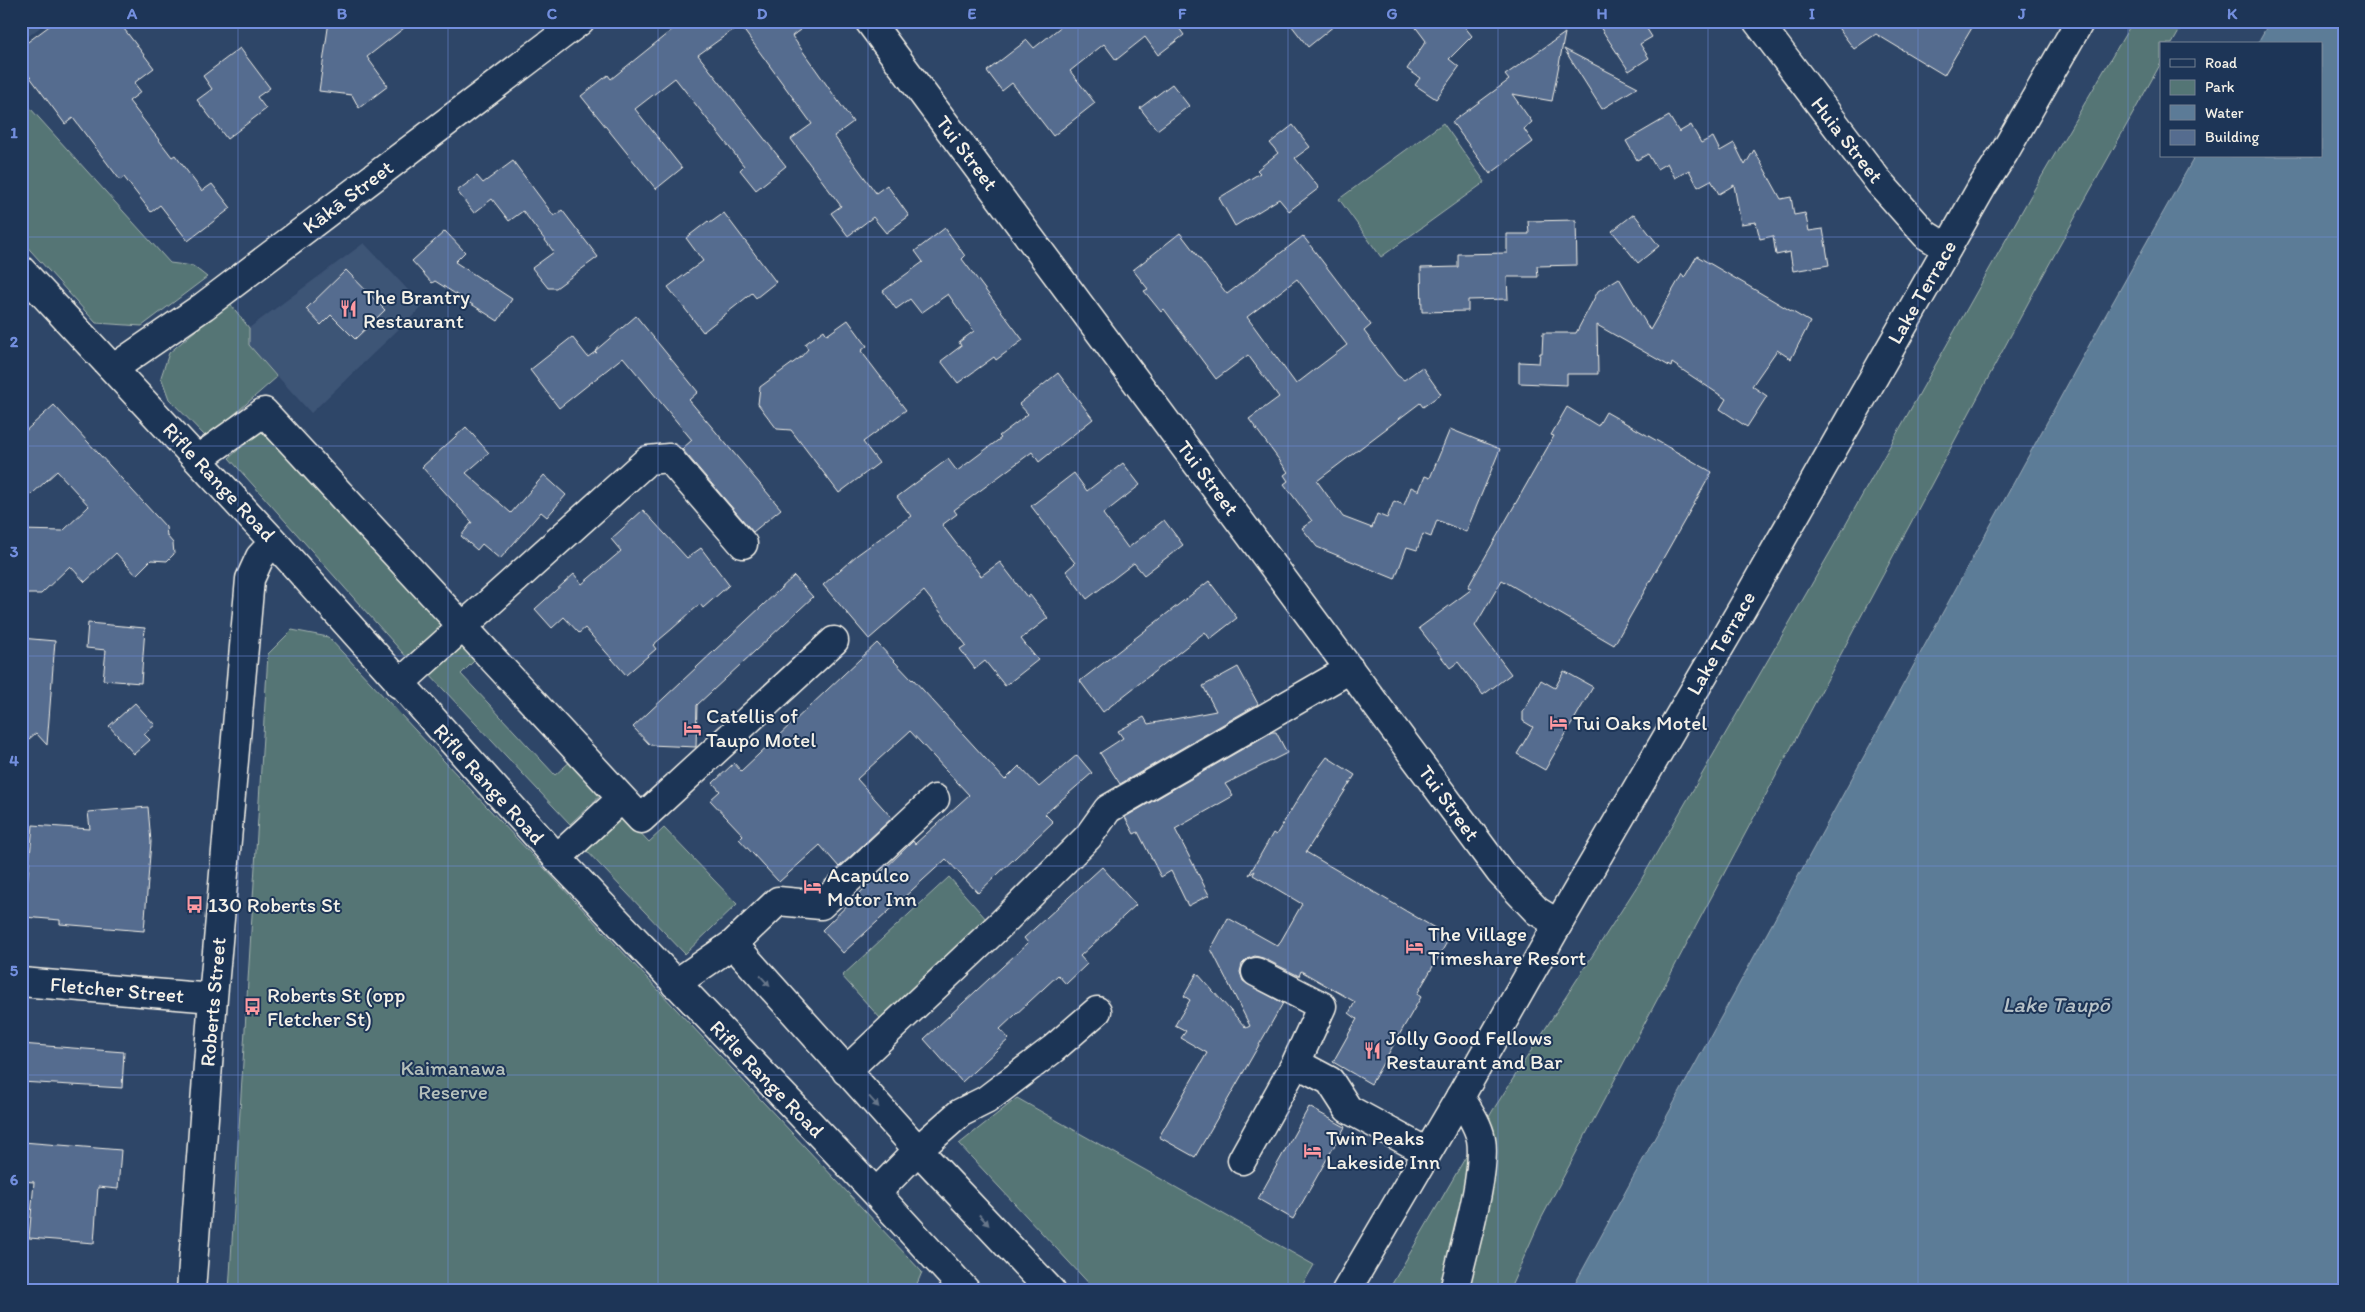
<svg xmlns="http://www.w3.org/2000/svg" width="2365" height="1312" font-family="Itim,sans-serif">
	<rect width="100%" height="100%" fill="#2e4668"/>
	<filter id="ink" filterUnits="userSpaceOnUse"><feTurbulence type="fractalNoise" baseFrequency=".02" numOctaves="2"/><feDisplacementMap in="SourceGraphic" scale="10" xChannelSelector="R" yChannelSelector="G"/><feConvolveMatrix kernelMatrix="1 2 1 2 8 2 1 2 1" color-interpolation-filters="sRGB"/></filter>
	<g filter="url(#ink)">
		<path fill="#3e5476" d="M 21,21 L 48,21 L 21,42 Z
			M 364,243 L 423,306 L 311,413 L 249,345 L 249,328 Z"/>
		<path fill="#547575" stroke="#a4b3ae" d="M 2133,21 L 2185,21 L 2172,44 L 2161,44 L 2161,63 L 2036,288 L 1704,911 L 1540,1221 L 1509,1291 L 1388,1291 L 1493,1110 L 1641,880 L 1832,549 L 2035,188 Z
			M 21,98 L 170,263 L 193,266 L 207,277 L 142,326 L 96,323 L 21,240 Z
			M 1443,123 L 1485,182 L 1381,257 L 1339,199 Z
			M 229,302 L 249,328 L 249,345 L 277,377 L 207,438 L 169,399 L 161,377 L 169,353 Z
			M 266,425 L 446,629 L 410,661 L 229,458 Z
			M 292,630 L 328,637 L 922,1272 L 914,1291 L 229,1291 L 268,654 Z
			M 461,642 L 477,658 L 461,674 L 555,775 L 572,760 L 603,793 L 570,824 L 428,673 Z
			M 620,811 L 649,842 L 664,828 L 737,904 L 685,954 L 583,847 Z
			M 949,877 L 987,920 L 880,1018 L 842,976 Z
			M 1017,1098 L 1314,1265 L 1299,1291 L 1096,1291 L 959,1144 Z"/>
		<path fill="#5c7b97" stroke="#99aab7" d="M 2270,21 L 2344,21 L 2344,1291 L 1571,1291 L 2104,318 L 2195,156 L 2321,156 L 2321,44 L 2257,44 Z"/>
		<path fill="#556c8f" stroke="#f4f1e8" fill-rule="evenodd" d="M 56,21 L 118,21 L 154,68 L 134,83 L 141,92 L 129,101 L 172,157 L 175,155 L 202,191 L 212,184 L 231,208 L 188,241 L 160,205 L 151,212 L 124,177 L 120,180 L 73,118 L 65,124 L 21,65 L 21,47 Z
			M 329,21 L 413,21 L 367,57 L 388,86 L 359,108 L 352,95 L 319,91 Z
			M 683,21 L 812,21 L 792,36 L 853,122 L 834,136 L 876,193 L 887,185 L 909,216 L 886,233 L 873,217 L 848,236 L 831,213 L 841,206 L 791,139 L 812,124 L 740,25 L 698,55 L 786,166 L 756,190 L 740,170 L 744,166 L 675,78 L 635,109 L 682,168 L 656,189 L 581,96 L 608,75 L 611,79 Z
			M 1068,21 L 1174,21 L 1184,35 L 1158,55 L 1145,37 L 1116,60 L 1104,44 L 1070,71 L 1095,103 L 1053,136 L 1012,83 L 1002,91 L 987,71 L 1027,40 L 1034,48 Z
			M 1288,21 L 1340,21 L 1308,47 Z
			M 1411,21 L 1460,21 L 1472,36 L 1449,59 L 1459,67 L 1436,99 L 1415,85 L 1420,78 L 1407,69 L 1426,41 Z
			M 1596,21 L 1642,21 L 1652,37 L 1640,44 L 1649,58 L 1629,71 Z
			M 1833,21 L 1976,21 L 1944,75 L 1876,34 L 1854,49 Z
			M 1565,33 L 1552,101 L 1512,94 L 1532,122 L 1524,129 L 1533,142 L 1490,174 L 1452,122 L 1509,80 L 1505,75 Z
			M 240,48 L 270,88 L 257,97 L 266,109 L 227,139 L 197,100 L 212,89 L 203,76 Z
			M 1564,49 L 1638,87 L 1602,109 Z
			M 1172,84 L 1189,106 L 1157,130 L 1140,108 Z
			M 1669,116 L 1679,132 L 1691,125 L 1701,143 L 1713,137 L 1720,151 L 1734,143 L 1745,165 L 1754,150 L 1781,199 L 1791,197 L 1794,215 L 1805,213 L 1809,231 L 1823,229 L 1829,265 L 1793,271 L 1790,252 L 1776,255 L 1773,236 L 1760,239 L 1756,222 L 1741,224 L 1734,185 L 1719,194 L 1711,180 L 1698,187 L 1689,170 L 1675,178 L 1667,163 L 1657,169 L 1648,154 L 1637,160 L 1626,141 Z
			M 1293,125 L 1310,147 L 1295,158 L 1319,188 L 1289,211 L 1279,199 L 1235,226 L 1219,198 L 1260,173 L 1257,170 L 1278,153 L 1270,143 Z
			M 513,161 L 554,216 L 562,210 L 598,257 L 556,288 L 548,288 L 532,268 L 554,252 L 523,211 L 509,221 L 492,199 L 474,213 L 457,191 L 477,176 L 483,183 Z
			M 724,213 L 776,282 L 756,298 L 752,293 L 703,332 L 668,287 L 703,261 L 686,238 L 708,221 L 710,223 Z
			M 1634,214 L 1659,246 L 1638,263 L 1612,231 Z
			M 1576,220 L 1577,265 L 1537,266 L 1538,277 L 1507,277 L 1508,299 L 1468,300 L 1468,311 L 1422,312 L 1421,268 L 1458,267 L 1458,254 L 1507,253 L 1507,234 L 1529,234 L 1528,221 Z
			M 945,228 L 965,256 L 962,259 L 1023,340 L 996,360 L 994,357 L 958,383 L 941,361 L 961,346 L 959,342 L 974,331 L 948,294 L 921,313 L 910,299 L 896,309 L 883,291 L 923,262 L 915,251 Z
			M 445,231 L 465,252 L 455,262 L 512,299 L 498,321 L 435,281 L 432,283 L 412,261 Z
			M 1180,233 L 1227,294 L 1303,236 L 1371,325 L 1364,331 L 1397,375 L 1404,380 L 1422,367 L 1441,394 L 1423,407 L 1420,403 L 1317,481 L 1343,517 L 1372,528 L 1377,514 L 1387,518 L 1394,501 L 1404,505 L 1411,487 L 1419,491 L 1425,476 L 1430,478 L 1450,429 L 1500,449 L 1466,532 L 1437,520 L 1431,537 L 1423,534 L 1417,550 L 1407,547 L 1395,579 L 1317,547 L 1302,528 L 1312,521 L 1284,484 L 1288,481 L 1284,475 L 1288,472 L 1249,419 L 1279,397 L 1248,355 L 1216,379 L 1164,309 L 1161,312 L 1144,291 L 1148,289 L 1133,270 ZM 1297,279 L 1347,345 L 1296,384 L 1247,317 Z
			M 1697,256 L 1810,322 L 1791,359 L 1777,350 L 1752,386 L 1767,396 L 1747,427 L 1720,409 L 1726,399 L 1672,363 L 1671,367 L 1597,325 L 1598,374 L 1567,374 L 1567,385 L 1519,383 L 1519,362 L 1539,363 L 1540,353 L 1542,353 L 1543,333 L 1576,333 L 1598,291 L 1619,278 L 1650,330 L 1682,274 L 1684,278 Z
			M 346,270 L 385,310 L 355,339 L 331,315 L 321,325 L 306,309 Z
			M 636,316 L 698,392 L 689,400 L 781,509 L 753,532 L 682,449 L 692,440 L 623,357 L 559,408 L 530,370 L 572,337 L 588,357 L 595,352 L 597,353 L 595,351 Z
			M 848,320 L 867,346 L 861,351 L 906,410 L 863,442 L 879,463 L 839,493 L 791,430 L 777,429 L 758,404 L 760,387 L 801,357 L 808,349 L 805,344 L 824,330 L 827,335 Z
			M 1058,373 L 1093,419 L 1039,462 L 1032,452 L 954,510 L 957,514 L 942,525 L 981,576 L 1000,562 L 1027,597 L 1030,595 L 1048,618 L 1021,639 L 1038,660 L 1005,686 L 985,661 L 975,669 L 960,649 L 966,645 L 924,591 L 869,639 L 823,585 L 857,555 L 911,516 L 897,497 L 948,459 L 957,471 L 1001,438 L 999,436 L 1028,414 L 1019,404 Z
			M 54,405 L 166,527 L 167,536 L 173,543 L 174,554 L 167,561 L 151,560 L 136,575 L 116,553 L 85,582 L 70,566 L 41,594 L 21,594 L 21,530 L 63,531 L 89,506 L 57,471 L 21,504 L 21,435 Z
			M 1567,407 L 1598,426 L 1606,412 L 1712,472 L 1614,645 L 1502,580 L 1475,626 L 1511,674 L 1483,695 L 1458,662 L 1450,668 L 1419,628 L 1472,589 L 1468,587 L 1554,436 L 1551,435 Z
			M 466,427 L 489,453 L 466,473 L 511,513 L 544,475 L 566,495 L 547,517 L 541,512 L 500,559 L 482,544 L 477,550 L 461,536 L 472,522 L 422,467 Z
			M 1123,463 L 1140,485 L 1103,514 L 1128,548 L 1164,520 L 1183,545 L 1144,575 L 1134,563 L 1087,599 L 1066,571 L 1075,563 L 1031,506 L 1074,473 L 1087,491 Z
			M 643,510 L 687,558 L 701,548 L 729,585 L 703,608 L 700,604 L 672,629 L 653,645 L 656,649 L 626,675 L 585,628 L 579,633 L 564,617 L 552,628 L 535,609 L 574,574 L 582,584 L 621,551 L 611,539 Z
			M 794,576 L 813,597 L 697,705 L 696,747 L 650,745 L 633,727 Z
			M 1209,581 L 1237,618 L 1210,639 L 1205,632 L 1103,712 L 1080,681 Z
			M 88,623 L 145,628 L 141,683 L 103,680 L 106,650 L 86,648 Z
			M 21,638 L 55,641 L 47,745 L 36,733 L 21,746 Z
			M 877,643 L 912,680 L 913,679 L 1005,780 L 1019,766 L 1039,787 L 1077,755 L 1092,773 L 1045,814 L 1053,822 L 978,893 L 946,859 L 843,953 L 822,930 L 913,841 L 915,844 L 969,795 L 910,731 L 857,779 L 892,818 L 839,867 L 820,845 L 779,882 L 739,839 L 743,835 L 710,800 L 720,791 L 713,783 L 734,763 L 741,771 Z
			M 1238,667 L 1258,704 L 1120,784 L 1100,753 L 1123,738 L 1118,731 L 1144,717 L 1148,724 L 1216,711 L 1203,686 Z
			M 1564,671 L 1593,687 L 1545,770 L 1517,754 L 1533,727 L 1523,721 L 1523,712 L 1541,680 L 1555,688 Z
			M 135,703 L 155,725 L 144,734 L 150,740 L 134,754 L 109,726 Z
			M 1272,732 L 1276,732 L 1287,753 L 1225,784 L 1233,796 L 1175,829 L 1209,895 L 1188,906 L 1171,871 L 1161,877 L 1138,832 L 1134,834 L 1125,817 Z
			M 1327,757 L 1355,775 L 1306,852 L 1450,937 L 1417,994 L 1421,997 L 1371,1084 L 1333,1062 L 1357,1019 L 1349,1013 L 1355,1002 L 1301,971 L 1299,976 L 1263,958 L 1255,956 L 1247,959 L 1242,964 L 1240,972 L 1243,981 L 1283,1003 L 1195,1157 L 1159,1137 L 1207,1053 L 1181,1038 L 1186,1031 L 1175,1025 L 1190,1000 L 1184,996 L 1197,973 L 1246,1028 L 1250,1026 L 1211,949 L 1228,918 L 1278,946 L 1302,904 L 1253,875 L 1255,871 L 1249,875 L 1273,833 L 1276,835 L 1309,781 Z
			M 148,807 L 151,842 L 144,931 L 60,924 L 60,920 L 24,917 L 33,825 L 90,829 L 88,812 Z
			M 1102,867 L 1136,905 L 1080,956 L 1087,964 L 1066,984 L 1058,975 L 1000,1029 L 1009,1039 L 962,1082 L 924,1039 L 1028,943 L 1024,938 Z
			M 21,1044 L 124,1052 L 122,1088 L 21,1082 Z
			M 1309,1107 L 1345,1127 L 1293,1219 L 1258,1199 Z
			M 23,1142 L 121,1150 L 118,1189 L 98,1187 L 94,1243 L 29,1238 L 34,1182 L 21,1181 Z"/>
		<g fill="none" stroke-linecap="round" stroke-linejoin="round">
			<defs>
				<path id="minor" d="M 869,21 L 1500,872 L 1537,911 L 1558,924
					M 1757,21 L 1879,182 L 1926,235 L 1947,248
					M 21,270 L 274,542 L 557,858 L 876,1193 L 966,1291
					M 114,368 L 204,306 L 580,21
					M 198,459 L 264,412 L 641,819 L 834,641
					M 399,684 L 648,460 L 669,458 L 743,544
					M 557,858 L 621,799
					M 733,944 L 918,1150 L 1051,1291
					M 1256,972 L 1322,1006 L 1296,1063 L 1330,1081 L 1348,1109 L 1427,1152
					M 21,982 L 213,998
					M 675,984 L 733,944 L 778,901 L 821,905 L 935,799
					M 846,1071 L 1003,922 L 1088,837 L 1108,809 L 1350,669
					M 1242,1160 L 1296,1063
					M 876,1193 L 918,1150 L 960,1113 L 986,1100 L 1053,1049 L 1097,1011
					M 191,1291 L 213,998 L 250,579 L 260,557 L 274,542
					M 1454,1291 C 1462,1253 1487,1174 1481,1139 C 1478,1124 1468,1110 1460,1097"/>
				<path id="major" d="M 1346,1291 L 1460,1097 L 1558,924 L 1743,607 L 1982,187 L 2004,153 L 2080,21"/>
			</defs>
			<use href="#minor" stroke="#f4f1e8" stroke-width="31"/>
			<use href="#major" stroke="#f4f1e8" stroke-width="31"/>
			<use href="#minor" stroke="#1d3557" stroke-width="28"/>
			<use href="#major" stroke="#1d3557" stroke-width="28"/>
		</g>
		<defs><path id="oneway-solid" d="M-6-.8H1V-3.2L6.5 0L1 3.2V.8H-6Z" transform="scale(1.25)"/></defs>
		<g fill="#68778a">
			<use href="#oneway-solid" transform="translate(765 981) rotate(48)"/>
			<use href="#oneway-solid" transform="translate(874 1102) rotate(48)"/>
			<use href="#oneway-solid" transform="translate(984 1220) rotate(47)"/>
		</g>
	</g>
	<path fill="none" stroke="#738fde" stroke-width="1" stroke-opacity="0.55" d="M 238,21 L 238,1291M 448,21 L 448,1291M 658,21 L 658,1291M 868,21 L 868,1291M 1078,21 L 1078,1291M 1288,21 L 1288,1291M 1498,21 L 1498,1291M 1708,21 L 1708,1291M 1918,21 L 1918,1291M 2128,21 L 2128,1291M 21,237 L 2344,237M 21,446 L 2344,446M 21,656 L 2344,656M 21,866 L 2344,866M 21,1075 L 2344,1075"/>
	<defs>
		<symbol id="restaurant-bare" viewBox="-9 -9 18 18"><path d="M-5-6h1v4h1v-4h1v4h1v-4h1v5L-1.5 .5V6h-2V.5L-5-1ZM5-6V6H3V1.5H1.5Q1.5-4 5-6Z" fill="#ff9aa2" stroke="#1d3557" stroke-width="2.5" paint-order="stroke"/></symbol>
		<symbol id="hotel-bare" viewBox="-9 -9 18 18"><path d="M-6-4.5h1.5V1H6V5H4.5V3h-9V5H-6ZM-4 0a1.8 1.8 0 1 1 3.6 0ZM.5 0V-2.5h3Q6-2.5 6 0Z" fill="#ff9aa2" stroke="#1d3557" stroke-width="2.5" paint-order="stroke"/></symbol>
		<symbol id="bus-bare" viewBox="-9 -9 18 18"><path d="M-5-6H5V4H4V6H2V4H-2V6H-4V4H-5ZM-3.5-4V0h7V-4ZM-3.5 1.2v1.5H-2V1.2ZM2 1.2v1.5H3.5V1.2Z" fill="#ff9aa2" stroke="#1d3557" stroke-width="2.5" paint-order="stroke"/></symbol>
	</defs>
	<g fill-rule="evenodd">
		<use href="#restaurant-bare" x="336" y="296" width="25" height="25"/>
		<use href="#hotel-bare" x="1546" y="710" width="25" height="25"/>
		<use href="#hotel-bare" x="680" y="716" width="25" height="25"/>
		<use href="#hotel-bare" x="800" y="874" width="25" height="25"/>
		<use href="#bus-bare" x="182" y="892" width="25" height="25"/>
		<use href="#hotel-bare" x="1402" y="934" width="25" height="25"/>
		<use href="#bus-bare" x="240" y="994" width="25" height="25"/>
		<use href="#restaurant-bare" x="1360" y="1038" width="25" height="25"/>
		<use href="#hotel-bare" x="1300" y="1138" width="25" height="25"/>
	</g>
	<g text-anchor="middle" stroke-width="4" stroke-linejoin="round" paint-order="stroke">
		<g font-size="21" fill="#f4f1e8" stroke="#1d3557">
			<text transform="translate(1847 140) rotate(52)" y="7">Huia Street</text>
			<text transform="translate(967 153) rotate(53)" y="7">Tui Street</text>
			<text transform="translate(348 197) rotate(-37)" y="7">Kākā Street</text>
			<text transform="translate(1922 292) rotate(-60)" y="7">Lake Terrace</text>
			<text transform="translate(1208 478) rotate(53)" y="7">Tui Street</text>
			<text transform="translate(219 482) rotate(47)" y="7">Rifle Range Road</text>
			<text transform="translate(1721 643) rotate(-60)" y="7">Lake Terrace</text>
			<text transform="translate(489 784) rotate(48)" y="7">Rifle Range Road</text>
			<text transform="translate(1449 803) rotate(54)" y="7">Tui Street</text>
			<text transform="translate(117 990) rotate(5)" y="7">Fletcher Street</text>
			<text transform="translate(213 1002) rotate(-85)" y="7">Roberts Street</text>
			<text transform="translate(767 1079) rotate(46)" y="7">Rifle Range Road</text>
		</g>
		<g font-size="21" fill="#f4f1e8" stroke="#1d3557" text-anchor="start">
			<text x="363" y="304">The Brantry<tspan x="363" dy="24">Restaurant</tspan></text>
			<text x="706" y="723">Catellis of<tspan x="706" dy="24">Taupo Motel</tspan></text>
			<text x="1573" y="730">Tui Oaks Motel</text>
			<text x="827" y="882">Acapulco<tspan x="827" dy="24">Motor Inn</tspan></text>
			<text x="208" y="912">130 Roberts St</text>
			<text x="1428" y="941">The Village<tspan x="1428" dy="24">Timeshare Resort</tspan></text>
			<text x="267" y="1002">Roberts St (opp<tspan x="267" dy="24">Fletcher St)</tspan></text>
			<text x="1386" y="1045">Jolly Good Fellows<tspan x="1386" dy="24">Restaurant and Bar</tspan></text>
			<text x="1326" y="1145">Twin Peaks<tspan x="1326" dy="24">Lakeside Inn</tspan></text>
		</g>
		<g font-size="21" fill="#b4bfba" stroke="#1d3557">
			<text x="453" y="1075">Kaimanawa<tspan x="453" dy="24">Reserve</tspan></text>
		</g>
		<g font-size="22" font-style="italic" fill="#b7c2c8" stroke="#1d3557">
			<text x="2056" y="1012">Lake Taupō</text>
		</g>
	</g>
	<rect width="2365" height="1312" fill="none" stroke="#1d3557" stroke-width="55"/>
	<rect x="2160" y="42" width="162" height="115" fill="#1d3557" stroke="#738091"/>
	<rect x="2170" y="59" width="25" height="8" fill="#1d3557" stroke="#738091"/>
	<text x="2205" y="68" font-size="15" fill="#f4f1e8">Road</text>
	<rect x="2170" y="80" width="25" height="15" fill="#547575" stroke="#738091"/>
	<text x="2205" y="92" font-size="15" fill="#f4f1e8">Park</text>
	<rect x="2170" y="105" width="25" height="15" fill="#5c7b97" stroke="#738091"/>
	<text x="2205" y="118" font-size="15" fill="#f4f1e8">Water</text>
	<rect x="2170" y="130" width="25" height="15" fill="#556c8f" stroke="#738091"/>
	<text x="2205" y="142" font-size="15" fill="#f4f1e8">Building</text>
	<rect x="28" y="28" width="2310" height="1256" fill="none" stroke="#738fde" stroke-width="2"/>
	<g font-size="16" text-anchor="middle" font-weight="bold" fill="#738fde">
		<text x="132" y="19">A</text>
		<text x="342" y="19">B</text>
		<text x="552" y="19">C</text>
		<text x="762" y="19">D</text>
		<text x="972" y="19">E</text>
		<text x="1182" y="19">F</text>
		<text x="1392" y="19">G</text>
		<text x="1602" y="19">H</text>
		<text x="1812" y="19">I</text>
		<text x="2022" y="19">J</text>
		<text x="2232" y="19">K</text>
		<text x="14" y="138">1</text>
		<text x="14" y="347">2</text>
		<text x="14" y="557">3</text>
		<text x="14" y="766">4</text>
		<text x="14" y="976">5</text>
		<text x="14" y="1185">6</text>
	</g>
</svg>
